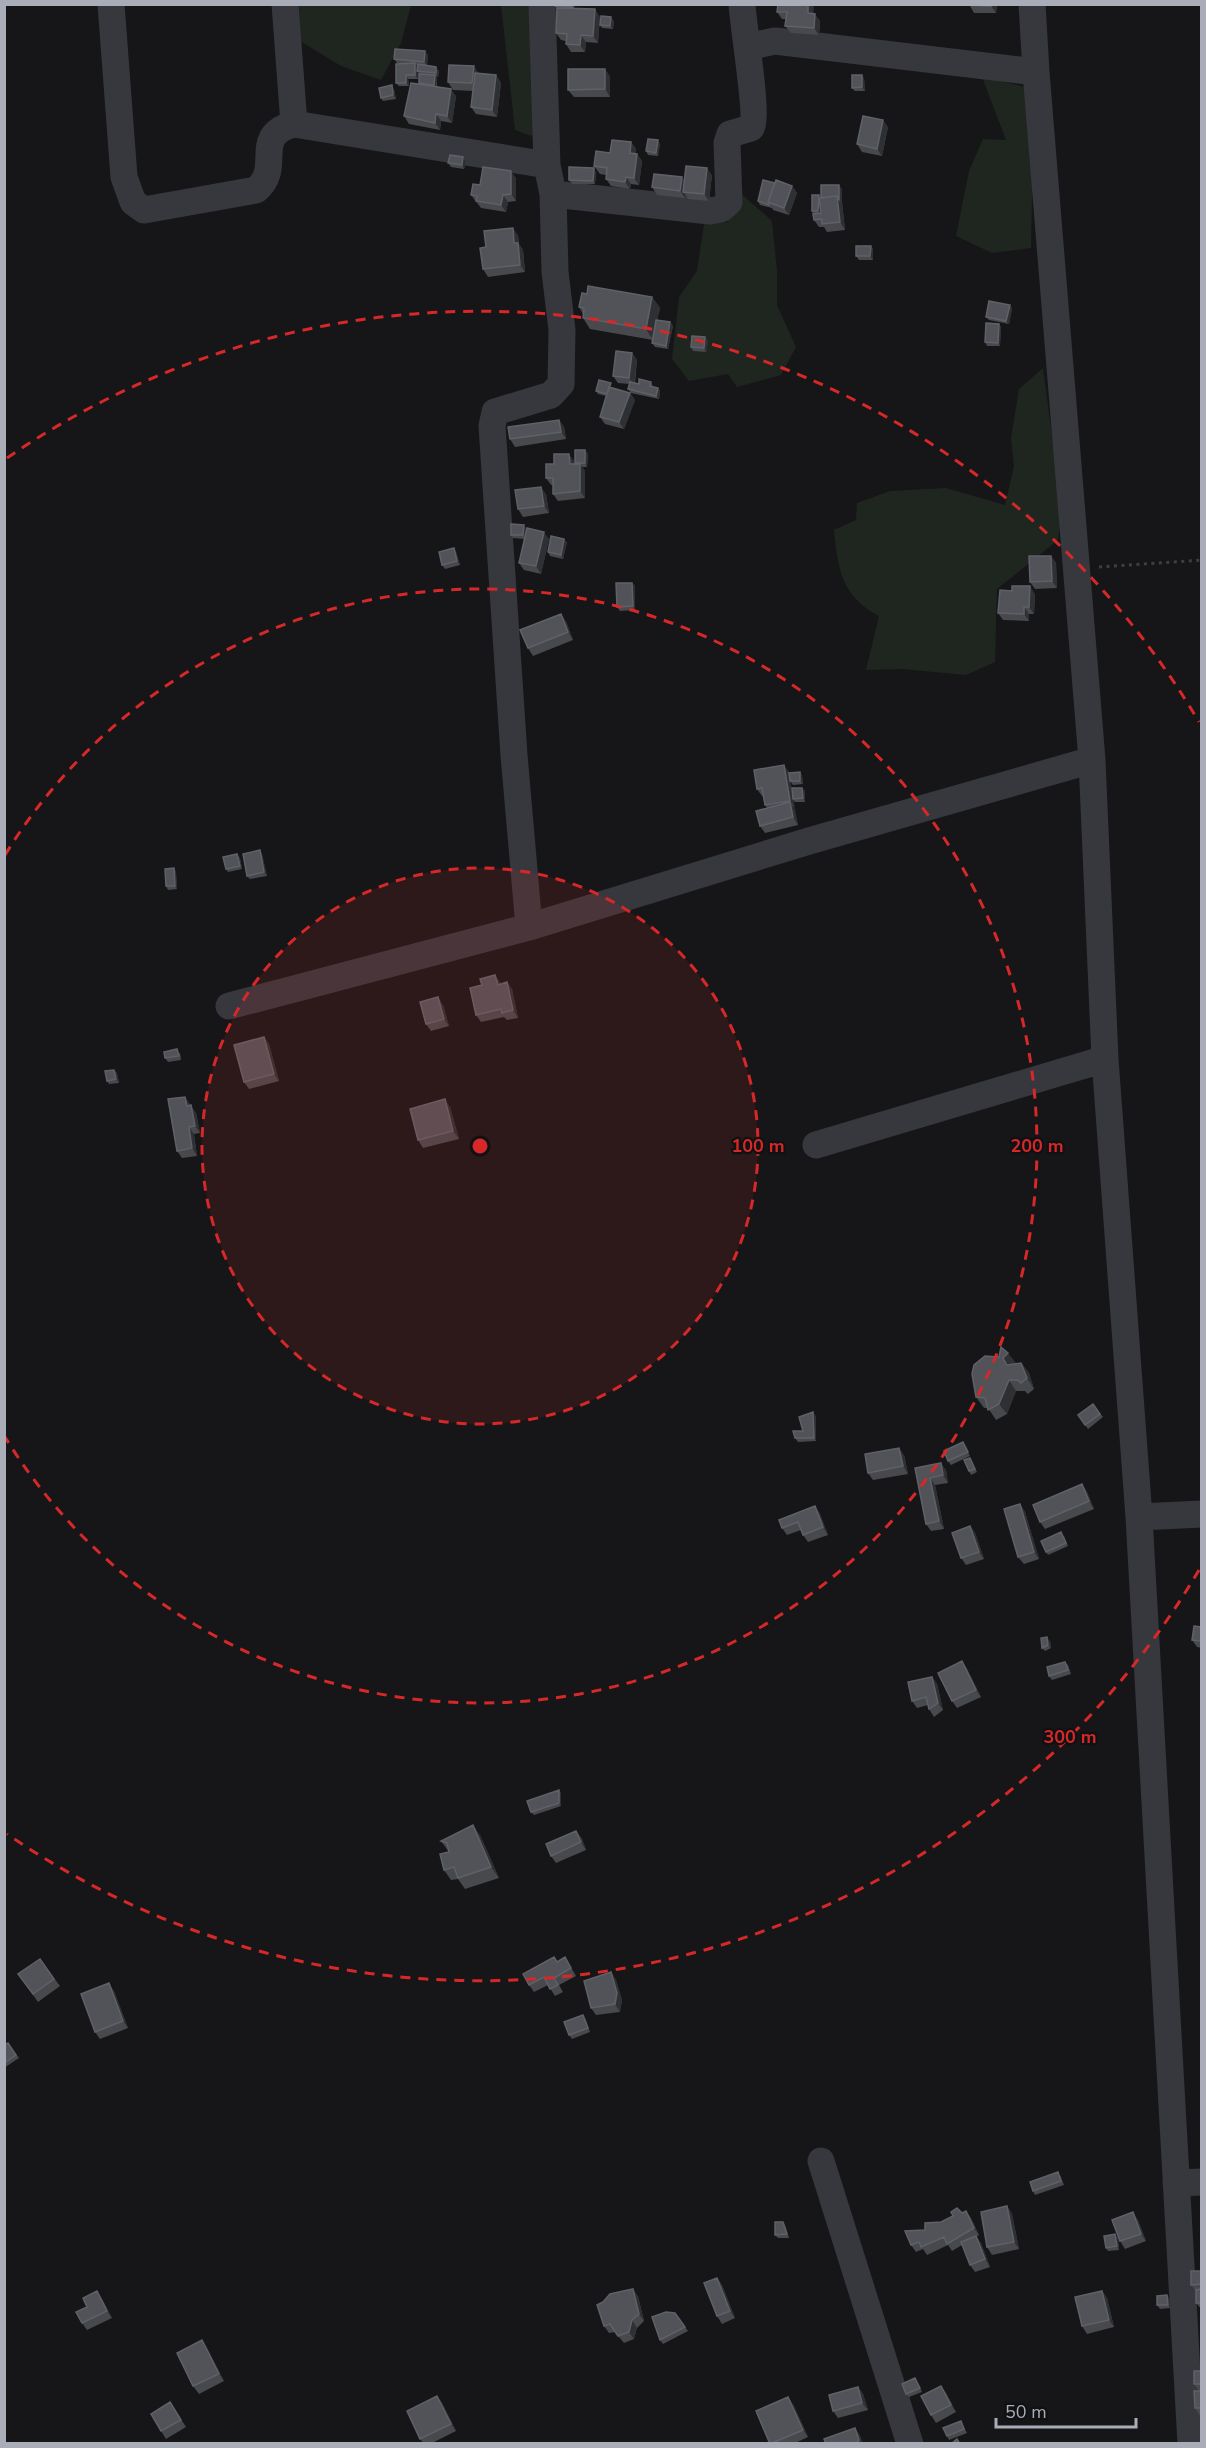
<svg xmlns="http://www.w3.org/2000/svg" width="1206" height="2448" font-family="'Nunito Sans',sans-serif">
	<rect width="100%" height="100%" fill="#161618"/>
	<path fill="#1e261f" d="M 299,5 L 411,5 L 401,43 L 381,80 L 341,66 L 300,41 Z
		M 501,5 L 541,5 L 549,120 L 531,136 L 515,130 Z
		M 982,77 L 1034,89 L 1031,248 L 992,253 L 956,236 L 969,171 L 983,139 L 1006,140 Z
		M 736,189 L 772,221 L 777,271 L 777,305 L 796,347 L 781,375 L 737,387 L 728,374 L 689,381 L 672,359 L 679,297 L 697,271 L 704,224 L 728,222 Z
		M 1043,368 L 1062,511 L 1058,540 L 997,589 L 995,662 L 966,675 L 902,669 L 866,670 L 879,616 C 841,596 838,569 834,530 L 856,520 L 857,503 L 890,491 L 946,488 L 1005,505 L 1014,466 L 1011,438 L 1019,389 Z"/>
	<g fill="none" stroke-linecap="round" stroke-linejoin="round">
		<path stroke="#3d3f44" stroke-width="3" stroke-dasharray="3 4.5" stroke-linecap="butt" d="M 1099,567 L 1202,560"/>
		<path stroke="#37383d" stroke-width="27" d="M 111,4 L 124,177 L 133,202 L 144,210 L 256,190 C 284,167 250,136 294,124 L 547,165
			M 285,4 L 294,124
			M 747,47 L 775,41 L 1036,72 L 1032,4
			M 1036,72 L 1092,760 L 1105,1059 L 1139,1517 L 1191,2444
			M 553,194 L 710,211 L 721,209 L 729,202 L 727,143 L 730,134 L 751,128 C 759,117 743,26 742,4
			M 529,927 L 514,755 L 492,426 L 495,412 L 551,395 L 561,384 L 562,330 L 555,272 L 553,194 L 547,165 L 542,4
			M 229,1006 L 529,927 L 809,841 L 1092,760
			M 816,1145 L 1105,1059
			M 1139,1517 L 1202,1514
			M 821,2161 L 910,2444
			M 1176,2183 L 1202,2182"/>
	</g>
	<path fill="#47494d" d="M 575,4 L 574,8 L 600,17 L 598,43 L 586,42 L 585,52 L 571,52 L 566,44 L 566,41 L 561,40 L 556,33 L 557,9 L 555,6 Z
		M 969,4 L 997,4 L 996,13 L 974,13 Z
		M 777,12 L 813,14 L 820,21 L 819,35 L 791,33 L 785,26 L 786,19 L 782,19 Z
		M 614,21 L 613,29 L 602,28 L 600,25 Z
		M 428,55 L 427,65 L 420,65 L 439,71 L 438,77 L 436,76 L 437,79 L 437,87 L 456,96 L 452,123 L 441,121 L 440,130 L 409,124 L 404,116 L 419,85 L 419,74 L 418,72 L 418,79 L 408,79 L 409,86 L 399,86 L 396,83 L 406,64 L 397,63 L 394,59 Z
		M 478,73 L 496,75 L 501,83 L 497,117 L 476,114 L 471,107 L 473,91 L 453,90 L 448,82 Z
		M 610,76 L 610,97 L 574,97 L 568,90 Z
		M 864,78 L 865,91 L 855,91 L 852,88 Z
		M 394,89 L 396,99 L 383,101 L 381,98 Z
		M 888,127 L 882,156 L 862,152 L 857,144 Z
		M 631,142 L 636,149 L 635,154 L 637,154 L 642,161 L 639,185 L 631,184 L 630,189 L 611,186 L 606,179 L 606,175 L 600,174 L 594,166 L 610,153 Z
		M 660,144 L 658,156 L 648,155 L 646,151 Z
		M 466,161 L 464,169 L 451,167 L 448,163 Z
		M 596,172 L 595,184 L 572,184 L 569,180 Z
		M 712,175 L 709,201 L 688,199 L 686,195 L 685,198 L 657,195 L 652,187 Z
		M 516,178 L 516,201 L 508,202 L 506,212 L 481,208 L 471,195 L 480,185 Z
		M 775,183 L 792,186 L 797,193 L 789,215 L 773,210 L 772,208 L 760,205 L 758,201 Z
		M 842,189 L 842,202 L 845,230 L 827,232 L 824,227 L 819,227 L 814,220 L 813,214 L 812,211 Z
		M 518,235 L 519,244 L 523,250 L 525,272 L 488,277 L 483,269 L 486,247 Z
		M 871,246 L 873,249 L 873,260 L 859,260 L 856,256 Z
		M 587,294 L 652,297 L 660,308 L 657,320 L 670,322 L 673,326 L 668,349 L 655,347 L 652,343 L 653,340 L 590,329 L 583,318 L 583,314 L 579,307 Z
		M 1010,305 L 1012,309 L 1009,324 L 989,320 L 986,317 Z
		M 999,324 L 1001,327 L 1000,346 L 987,346 L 985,342 Z
		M 705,337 L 708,341 L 706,352 L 693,351 L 691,347 Z
		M 632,353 L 637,360 L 635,383 L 639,384 L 651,382 L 653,387 L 658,388 L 660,391 L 659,399 L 631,393 L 628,389 L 630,384 L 618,383 L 613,376 Z
		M 613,387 L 613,388 L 630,393 L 635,400 L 624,429 L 605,424 L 600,417 L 606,396 L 598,394 L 596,391 Z
		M 559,420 L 564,427 L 566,439 L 515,447 L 510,439 Z
		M 585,450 L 588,454 L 587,467 L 582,467 L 585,471 L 585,498 L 558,501 L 553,494 L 553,485 L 551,485 L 546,478 L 554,464 L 574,461 L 574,464 L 576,464 Z
		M 546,494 L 549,513 L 523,517 L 518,509 Z
		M 526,528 L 526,532 L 549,539 L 541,574 L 524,570 L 519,563 L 525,539 L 513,538 L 511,535 Z
		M 567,542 L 563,559 L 550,556 L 548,552 Z
		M 456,552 L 460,565 L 445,569 L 442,565 Z
		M 1051,556 L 1056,563 L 1057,588 L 1035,589 L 1030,582 Z
		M 632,583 L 635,586 L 635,610 L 620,611 L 617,607 Z
		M 1012,591 L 1035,594 L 1034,614 L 1029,614 L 1029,621 L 1003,620 L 998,613 Z
		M 566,621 L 573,640 L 533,656 L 528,648 Z
		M 789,772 L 790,779 L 800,772 L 802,776 L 803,784 L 793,785 L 790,781 L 792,795 L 802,788 L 805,791 L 805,802 L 795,802 L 793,800 L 794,809 L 798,825 L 765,833 L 760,826 L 767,808 L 765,805 L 764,796 L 762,796 L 757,789 Z
		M 237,854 L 240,858 L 242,869 L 228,872 L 226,869 Z
		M 262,854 L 267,876 L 250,879 L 247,876 Z
		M 174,868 L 176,872 L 177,889 L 168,890 L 166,886 Z
		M 500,982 L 501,984 L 507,982 L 512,989 L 518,1018 L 507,1020 L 504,1017 L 481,1022 L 476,1015 L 482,985 Z
		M 443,1005 L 449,1026 L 431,1031 L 426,1024 Z
		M 264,1037 L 269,1044 L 279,1081 L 249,1089 L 244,1082 Z
		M 180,1053 L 181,1060 L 168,1062 L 165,1058 Z
		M 114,1070 L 117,1073 L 119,1083 L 109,1084 L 107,1081 Z
		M 190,1104 L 190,1105 L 196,1113 L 200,1133 L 194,1134 L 197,1156 L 182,1158 L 177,1151 Z
		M 450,1107 L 459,1139 L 423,1148 L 418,1140 Z
		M 1021,1363 L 1029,1373 L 1034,1389 L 1028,1394 L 1025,1391 L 1016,1391 L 1007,1414 L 996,1420 L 988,1408 L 984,1408 L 976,1397 L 1015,1364 Z
		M 1093,1404 L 1103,1417 L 1088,1429 L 1078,1415 Z
		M 816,1416 L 816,1441 L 798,1442 L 795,1438 L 803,1431 Z
		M 963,1442 L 970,1456 L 951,1465 L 948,1461 Z
		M 904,1455 L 908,1474 L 873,1480 L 868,1473 Z
		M 970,1458 L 977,1472 L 971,1475 L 969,1471 Z
		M 915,1468 L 946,1470 L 948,1483 L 935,1485 L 944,1529 L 931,1531 L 926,1524 Z
		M 1082,1484 L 1087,1492 L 1094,1509 L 1045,1529 L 1040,1522 Z
		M 1020,1504 L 1025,1512 L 1039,1559 L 1024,1564 L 1018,1557 Z
		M 815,1506 L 820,1514 L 828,1535 L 808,1542 L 803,1535 L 801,1530 L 787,1535 L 782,1528 Z
		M 970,1526 L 975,1533 L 984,1559 L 966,1565 L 961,1558 Z
		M 1064,1536 L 1068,1546 L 1048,1555 L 1046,1552 Z
		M 1202,1626 L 1202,1648 L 1197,1647 L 1192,1640 Z
		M 1050,1641 L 1051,1648 L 1045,1651 L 1042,1648 Z
		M 962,1661 L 967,1669 L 981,1697 L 957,1708 L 952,1701 Z
		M 1065,1662 L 1068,1665 L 1071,1674 L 1052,1680 L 1049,1676 Z
		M 932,1677 L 937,1684 L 943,1710 L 934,1717 L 929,1709 L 928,1705 L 917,1708 L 912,1701 Z
		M 559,1790 L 561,1794 L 561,1806 L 534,1815 L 531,1812 Z
		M 576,1831 L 582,1839 L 586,1850 L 556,1863 L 551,1856 Z
		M 480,1835 L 499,1878 L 465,1889 L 458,1879 L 451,1880 L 444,1870 L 449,1852 L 441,1841 Z
		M 554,1957 L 558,1962 L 565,1957 L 576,1976 L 559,1985 L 563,1992 L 555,1996 L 548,1985 L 534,1992 L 529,1985 Z
		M 40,1959 L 60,1986 L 38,2002 L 18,1974 Z
		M 611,1972 L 616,1980 L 622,2000 L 620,2012 L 596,2015 L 591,2008 Z
		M 114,1991 L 128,2028 L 100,2039 L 95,2032 Z
		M 583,2015 L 585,2018 L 590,2032 L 572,2039 L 569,2035 Z
		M 8,2043 L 19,2058 L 4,2068 L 4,2045 Z
		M 1060,2175 L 1064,2185 L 1035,2195 L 1033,2191 Z
		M 1007,2206 L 1012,2214 L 1019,2249 L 992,2255 L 987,2247 Z
		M 966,2211 L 971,2218 L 979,2235 L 976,2237 L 981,2243 L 990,2267 L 975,2272 L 970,2265 L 962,2245 L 952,2251 L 948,2245 L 927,2255 L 923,2249 L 916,2252 L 911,2245 L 941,2222 Z
		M 1138,2220 L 1146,2241 L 1125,2249 L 1120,2241 Z
		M 785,2225 L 789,2238 L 778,2238 L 775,2235 Z
		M 1118,2238 L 1119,2250 L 1108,2251 L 1106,2248 Z
		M 1202,2271 L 1202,2310 L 1196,2303 L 1196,2291 L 1191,2285 Z
		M 717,2278 L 722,2285 L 735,2318 L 722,2324 L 717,2316 Z
		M 1102,2291 L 1107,2298 L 1114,2327 L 1087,2334 L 1082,2326 Z
		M 638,2296 L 644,2321 L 637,2328 L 634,2339 L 624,2343 L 615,2332 L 609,2333 L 604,2326 Z
		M 102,2299 L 112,2318 L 87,2330 L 82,2323 L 87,2307 Z
		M 1170,2299 L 1170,2308 L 1160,2309 L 1157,2305 Z
		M 675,2313 L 688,2331 L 663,2344 L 660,2340 Z
		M 202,2340 L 207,2348 L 224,2381 L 199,2394 L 193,2386 Z
		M 1202,2371 L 1202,2416 L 1200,2416 L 1195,2408 L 1199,2391 L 1194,2384 Z
		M 915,2378 L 922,2392 L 909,2397 L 906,2394 Z
		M 941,2386 L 946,2393 L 956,2412 L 936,2423 L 931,2415 Z
		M 858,2387 L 863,2394 L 868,2410 L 838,2418 L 833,2411 Z
		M 437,2396 L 442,2403 L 456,2431 L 430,2444 L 424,2444 L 420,2439 Z
		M 793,2404 L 808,2437 L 793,2444 L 770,2444 Z
		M 175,2410 L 186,2427 L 166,2439 L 161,2431 Z
		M 961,2421 L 967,2433 L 949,2440 L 947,2436 Z"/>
	<path fill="#2f3033" d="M 808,4 L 814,4 L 813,21 L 808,13 Z
		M 991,4 L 997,4 L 996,13 L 991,6 Z
		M 595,9 L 600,17 L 598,43 L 593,36 Z
		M 815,14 L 820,21 L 819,35 L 814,28 Z
		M 611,17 L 614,21 L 613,29 L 610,26 Z
		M 581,35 L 586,42 L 585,52 L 580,45 Z
		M 425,51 L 428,55 L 427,65 L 424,62 Z
		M 415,63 L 418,67 L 418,79 L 415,75 Z
		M 474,66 L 479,74 L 477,91 L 472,83 Z
		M 436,67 L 439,71 L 438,77 L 436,73 Z
		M 605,69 L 610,76 L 610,97 L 605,89 Z
		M 406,75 L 408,79 L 409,86 L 406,83 Z
		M 435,75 L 437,79 L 436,88 L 434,85 Z
		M 496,75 L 501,83 L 497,117 L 492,110 Z
		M 862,75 L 864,78 L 865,91 L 862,87 Z
		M 392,85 L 394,89 L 396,99 L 393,95 Z
		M 451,89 L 456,96 L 452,123 L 447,116 Z
		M 436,114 L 441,121 L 440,130 L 435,123 Z
		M 883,120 L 888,127 L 882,156 L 877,149 Z
		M 658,140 L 660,144 L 658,156 L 656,153 Z
		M 631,142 L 636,149 L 635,160 L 630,153 Z
		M 637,154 L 642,161 L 639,185 L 634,178 Z
		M 463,157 L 466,161 L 464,169 L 462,165 Z
		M 594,168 L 596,172 L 595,184 L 593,181 Z
		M 707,168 L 712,175 L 709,201 L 704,194 Z
		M 511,171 L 516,178 L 516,201 L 511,194 Z
		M 626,177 L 631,184 L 630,189 L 625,182 Z
		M 682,177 L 687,184 L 683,192 L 686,195 L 685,198 L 680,191 Z
		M 839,185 L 842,189 L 842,202 L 839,199 Z
		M 792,186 L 797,193 L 789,215 L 784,208 Z
		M 503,195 L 508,202 L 506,212 L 501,205 Z
		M 819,195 L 821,198 L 821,215 L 818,211 Z
		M 837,196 L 842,203 L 845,230 L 840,222 Z
		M 513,228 L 518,235 L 519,244 L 523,250 L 525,272 L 520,265 L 514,243 Z
		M 871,246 L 873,249 L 873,260 L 870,256 Z
		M 652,297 L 660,308 L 653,340 L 646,329 Z
		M 1010,305 L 1012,309 L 1009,324 L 1006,321 Z
		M 670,322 L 673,326 L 668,349 L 666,346 Z
		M 999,324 L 1001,327 L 1000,346 L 998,343 Z
		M 705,337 L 708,341 L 706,352 L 704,348 Z
		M 632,353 L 637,360 L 634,385 L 629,378 Z
		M 658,388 L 660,391 L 659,399 L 656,396 Z
		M 630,393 L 635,400 L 624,429 L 619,422 Z
		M 559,420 L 564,427 L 566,439 L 561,432 Z
		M 585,450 L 588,454 L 587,467 L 585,463 Z
		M 569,454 L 574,461 L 575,471 L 570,464 Z
		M 580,464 L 585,471 L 585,498 L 580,491 Z
		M 541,487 L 546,494 L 549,513 L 544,506 Z
		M 524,525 L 526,528 L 526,539 L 523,535 Z
		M 544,532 L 549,539 L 541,574 L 536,566 Z
		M 564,539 L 567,542 L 563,559 L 561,555 Z
		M 454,548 L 456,552 L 460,565 L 457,561 Z
		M 1051,556 L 1056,563 L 1057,588 L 1052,581 Z
		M 632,583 L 635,586 L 635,610 L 633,606 Z
		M 1030,586 L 1035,594 L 1034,614 L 1029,607 Z
		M 1024,607 L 1029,614 L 1029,621 L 1024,614 Z
		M 561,614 L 566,621 L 573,640 L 568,632 Z
		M 784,765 L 789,772 L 795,808 L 790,801 Z
		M 800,772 L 802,776 L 803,784 L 800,781 Z
		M 802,788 L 805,791 L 805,802 L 803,798 Z
		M 790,802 L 795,809 L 798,825 L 793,817 Z
		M 260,850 L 262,854 L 267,876 L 264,872 Z
		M 237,854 L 240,858 L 242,869 L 240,866 Z
		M 174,868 L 176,872 L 177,889 L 175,886 Z
		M 495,975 L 500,982 L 503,992 L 498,985 Z
		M 507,982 L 512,989 L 518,1018 L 513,1010 Z
		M 438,997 L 443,1005 L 449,1026 L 444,1019 Z
		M 264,1037 L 269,1044 L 279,1081 L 274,1074 Z
		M 114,1070 L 117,1073 L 119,1083 L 116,1079 Z
		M 185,1097 L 190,1104 L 192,1113 L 187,1106 Z
		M 445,1099 L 450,1107 L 459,1139 L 453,1131 Z
		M 191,1105 L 196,1113 L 200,1133 L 195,1126 Z
		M 189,1127 L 194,1134 L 197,1156 L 192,1148 Z
		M 1008,1353 L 1016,1363 L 1011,1369 L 1003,1358 Z
		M 1021,1363 L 1029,1373 L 1034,1389 L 1027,1378 Z
		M 1009,1380 L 1016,1391 L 1007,1414 L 999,1404 Z
		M 813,1412 L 816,1416 L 816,1441 L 814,1438 Z
		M 899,1448 L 904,1455 L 908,1474 L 903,1466 Z
		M 941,1463 L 946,1470 L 948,1483 L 943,1475 Z
		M 930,1478 L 935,1485 L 944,1529 L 939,1521 Z
		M 1082,1484 L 1087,1492 L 1094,1509 L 1089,1501 Z
		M 1020,1504 L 1025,1512 L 1039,1559 L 1034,1552 Z
		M 815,1506 L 820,1514 L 828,1535 L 823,1527 Z
		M 970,1526 L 975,1533 L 984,1559 L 979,1552 Z
		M 1047,1637 L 1050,1641 L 1051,1648 L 1048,1645 Z
		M 962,1661 L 967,1669 L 981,1697 L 976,1690 Z
		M 932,1677 L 937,1684 L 943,1710 L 938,1703 Z
		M 559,1790 L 561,1794 L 561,1806 L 559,1803 Z
		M 473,1825 L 480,1835 L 499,1878 L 491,1867 Z
		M 576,1831 L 582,1839 L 586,1850 L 581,1842 Z
		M 611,1972 L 616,1980 L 622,2000 L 620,2012 L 615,2004 Z
		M 109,1983 L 114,1991 L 128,2028 L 123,2021 Z
		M 1007,2206 L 1012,2214 L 1019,2249 L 1014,2242 Z
		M 966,2211 L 971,2218 L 979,2235 L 974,2228 Z
		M 1133,2212 L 1138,2220 L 1146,2241 L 1141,2234 Z
		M 783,2222 L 785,2225 L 789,2238 L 787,2234 Z
		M 1115,2234 L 1118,2238 L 1119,2250 L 1117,2246 Z
		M 976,2236 L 981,2243 L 990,2267 L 985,2259 Z
		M 717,2278 L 722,2285 L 735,2318 L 730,2311 Z
		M 633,2289 L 638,2296 L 644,2321 L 639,2314 Z
		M 97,2291 L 102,2299 L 112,2318 L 107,2311 Z
		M 1102,2291 L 1107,2298 L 1114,2327 L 1109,2320 Z
		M 1167,2295 L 1170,2299 L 1170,2308 L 1168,2305 Z
		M 632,2320 L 637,2328 L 634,2339 L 629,2332 Z
		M 202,2340 L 207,2348 L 224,2381 L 219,2374 Z
		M 941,2386 L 946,2393 L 956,2412 L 951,2405 Z
		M 858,2387 L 863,2394 L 868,2410 L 862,2403 Z
		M 437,2396 L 442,2403 L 456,2431 L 451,2424 Z
		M 788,2397 L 793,2404 L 808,2437 L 803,2430 Z
		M 855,2428 L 860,2435 L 863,2444 L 856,2444 Z"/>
	<path fill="#525359" stroke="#5f6168" stroke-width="1.5" d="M 555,4 L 572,4 L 572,7 L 555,6 Z
		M 778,4 L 808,4 L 808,13 L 815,14 L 814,28 L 785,26 L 787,12 L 777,12 Z
		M 969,4 L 991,4 L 991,6 L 969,5 Z
		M 557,8 L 595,9 L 593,36 L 581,35 L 580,45 L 566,44 L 567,34 L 556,33 Z
		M 601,16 L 611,17 L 610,26 L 600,25 Z
		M 395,49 L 425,51 L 424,62 L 394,59 Z
		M 415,63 L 415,75 L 406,75 L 406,83 L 396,83 L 396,64 Z
		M 418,64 L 436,67 L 436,73 L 417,71 Z
		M 449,65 L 474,66 L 472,83 L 448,82 Z
		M 568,69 L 605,69 L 605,89 L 568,90 Z
		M 475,73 L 496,75 L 492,110 L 471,107 Z
		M 419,74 L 435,75 L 434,85 L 419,83 Z
		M 852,75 L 862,75 L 862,87 L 852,88 Z
		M 411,83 L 451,89 L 447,116 L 436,114 L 435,123 L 404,116 Z
		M 392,85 L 393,95 L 381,98 L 379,88 Z
		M 863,116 L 883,120 L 877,149 L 857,144 Z
		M 648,139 L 658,140 L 656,153 L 646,151 Z
		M 612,140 L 631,142 L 630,153 L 637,154 L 634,178 L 626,177 L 625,182 L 606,179 L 607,168 L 594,166 L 596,151 L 610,153 Z
		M 450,155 L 463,157 L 462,165 L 448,163 Z
		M 686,166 L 707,168 L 704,194 L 683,192 Z
		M 483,167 L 511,171 L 511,194 L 503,195 L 501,205 L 476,201 L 477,196 L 471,195 L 473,184 L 480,185 Z
		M 569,167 L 594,168 L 593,181 L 569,180 Z
		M 654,174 L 682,177 L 680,191 L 652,187 Z
		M 763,180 L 775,183 L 768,202 L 769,205 L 758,201 Z
		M 776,180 L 792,186 L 784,208 L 768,202 Z
		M 821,185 L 839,185 L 839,199 L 837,196 L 821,198 Z
		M 812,195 L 819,195 L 818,211 L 812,211 Z
		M 837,196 L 840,222 L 822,224 L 822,219 L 814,220 L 813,214 L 821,213 L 819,198 Z
		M 513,228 L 514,243 L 518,243 L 520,265 L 483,269 L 480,248 L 486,247 L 484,231 Z
		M 856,246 L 871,246 L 870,256 L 856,256 Z
		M 588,286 L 652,297 L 646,329 L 583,318 L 584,308 L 579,307 L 582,293 L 587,294 Z
		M 989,301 L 1010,305 L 1006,321 L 986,317 Z
		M 656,320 L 670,322 L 666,346 L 652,343 Z
		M 986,323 L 999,324 L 998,343 L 985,342 Z
		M 692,336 L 705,337 L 704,348 L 691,347 Z
		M 616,351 L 632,353 L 629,378 L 613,376 Z
		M 639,379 L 651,382 L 650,386 L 658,388 L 656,396 L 628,389 L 630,382 L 639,384 Z
		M 599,380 L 611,383 L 607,394 L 596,391 Z
		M 609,387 L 630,393 L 619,422 L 600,417 Z
		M 559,420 L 561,432 L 510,439 L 508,427 Z
		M 575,450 L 585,450 L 585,463 L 575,463 Z
		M 554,454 L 569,454 L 570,464 L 580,464 L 580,491 L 553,494 L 553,478 L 546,478 L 546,464 L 554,464 Z
		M 541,487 L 544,506 L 518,509 L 515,490 Z
		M 511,524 L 524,525 L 523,535 L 511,535 Z
		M 527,528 L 544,532 L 536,566 L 519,563 Z
		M 551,536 L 564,539 L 561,555 L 548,552 Z
		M 454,548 L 457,561 L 442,565 L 439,552 Z
		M 1029,556 L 1051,556 L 1052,581 L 1030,582 Z
		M 616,583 L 632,583 L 633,606 L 617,607 Z
		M 1012,586 L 1030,586 L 1029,607 L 1024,607 L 1024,614 L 998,613 L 1000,590 L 1012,591 Z
		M 561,614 L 568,632 L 528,648 L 520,630 Z
		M 784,765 L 790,801 L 765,805 L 762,788 L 757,789 L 754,770 Z
		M 800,772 L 800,781 L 790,781 L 789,773 Z
		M 792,788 L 802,788 L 803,798 L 793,799 Z
		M 790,802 L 793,817 L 760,826 L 756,811 Z
		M 260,850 L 264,872 L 247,876 L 243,854 Z
		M 237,854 L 240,866 L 226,869 L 223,857 Z
		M 174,868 L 175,886 L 166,886 L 165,869 Z
		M 495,975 L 498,985 L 507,982 L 513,1010 L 502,1013 L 501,1009 L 476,1015 L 470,988 L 482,985 L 480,979 Z
		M 438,997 L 444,1019 L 426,1024 L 420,1002 Z
		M 264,1037 L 274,1074 L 244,1082 L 234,1045 Z
		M 177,1049 L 179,1056 L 165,1058 L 164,1052 Z
		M 114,1070 L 116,1079 L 107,1081 L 105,1071 Z
		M 185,1097 L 187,1106 L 191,1105 L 195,1126 L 189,1127 L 192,1148 L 177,1151 L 168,1099 Z
		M 445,1099 L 453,1131 L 418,1140 L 410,1109 Z
		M 1001,1347 L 1008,1353 L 1003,1358 L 1007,1365 L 1021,1363 L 1027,1378 L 1021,1383 L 1018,1380 L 1009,1380 L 999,1404 L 988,1410 L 985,1398 L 976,1397 L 972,1374 L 974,1365 L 985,1356 L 999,1357 Z
		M 1093,1404 L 1100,1414 L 1085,1425 L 1078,1415 Z
		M 813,1412 L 814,1438 L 795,1438 L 793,1431 L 803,1431 L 799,1417 Z
		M 963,1442 L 968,1452 L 948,1461 L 944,1451 Z
		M 899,1448 L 903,1466 L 868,1473 L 865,1454 Z
		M 970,1458 L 975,1469 L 969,1471 L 964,1460 Z
		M 941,1463 L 943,1475 L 930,1478 L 939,1521 L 926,1524 L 915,1468 Z
		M 1082,1484 L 1089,1501 L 1040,1522 L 1033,1505 Z
		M 1020,1504 L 1034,1552 L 1018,1557 L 1004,1509 Z
		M 815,1506 L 823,1527 L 803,1535 L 798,1522 L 782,1528 L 779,1520 Z
		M 970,1526 L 979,1552 L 961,1558 L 952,1533 Z
		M 1061,1532 L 1066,1543 L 1046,1552 L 1041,1541 Z
		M 1194,1626 L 1201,1627 L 1202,1626 L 1202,1641 L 1192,1640 Z
		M 1047,1637 L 1048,1645 L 1042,1648 L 1041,1638 Z
		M 962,1661 L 976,1690 L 952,1701 L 938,1673 Z
		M 1065,1662 L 1068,1670 L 1049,1676 L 1047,1667 Z
		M 932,1677 L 938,1703 L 929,1709 L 926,1697 L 912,1701 L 908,1682 Z
		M 559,1790 L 559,1803 L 531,1812 L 527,1801 Z
		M 473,1825 L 491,1867 L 458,1878 L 454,1867 L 444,1870 L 440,1854 L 449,1852 L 447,1843 L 441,1841 Z
		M 576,1831 L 581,1842 L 551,1856 L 546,1844 Z
		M 554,1957 L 557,1962 L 565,1957 L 571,1968 L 554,1978 L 558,1985 L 550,1989 L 544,1977 L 529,1985 L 523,1974 Z
		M 40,1959 L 54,1979 L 33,1994 L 18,1974 Z
		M 611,1972 L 617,1993 L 615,2004 L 591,2008 L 584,1981 Z
		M 109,1983 L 123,2021 L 95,2032 L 81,1994 Z
		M 583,2015 L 588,2028 L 569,2035 L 564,2022 Z
		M 8,2043 L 16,2055 L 4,2063 L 4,2045 Z
		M 1058,2172 L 1061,2181 L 1033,2191 L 1030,2182 Z
		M 1007,2206 L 1014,2242 L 987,2247 L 981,2212 Z
		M 957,2208 L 962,2213 L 966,2211 L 974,2228 L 947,2244 L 944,2237 L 921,2247 L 919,2242 L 911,2245 L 905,2231 L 925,2230 L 925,2223 L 941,2222 L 953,2216 L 951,2212 Z
		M 1133,2212 L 1141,2234 L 1120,2241 L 1112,2220 Z
		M 775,2222 L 783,2222 L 787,2234 L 775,2235 Z
		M 1115,2234 L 1117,2246 L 1106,2248 L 1104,2236 Z
		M 976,2236 L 985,2259 L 970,2265 L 961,2242 Z
		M 1191,2271 L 1202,2271 L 1202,2284 L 1191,2285 Z
		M 717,2278 L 730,2311 L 717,2316 L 704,2283 Z
		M 633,2289 L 639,2314 L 632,2320 L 629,2332 L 618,2336 L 610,2324 L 604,2326 L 597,2305 L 603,2302 L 610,2294 Z
		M 1202,2289 L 1202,2303 L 1196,2303 L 1196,2290 Z
		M 97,2291 L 107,2311 L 82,2323 L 76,2312 L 87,2307 L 83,2298 Z
		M 1102,2291 L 1109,2320 L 1082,2326 L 1075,2297 Z
		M 1167,2295 L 1168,2305 L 1157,2305 L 1157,2296 Z
		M 666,2312 L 675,2313 L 685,2327 L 660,2340 L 652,2317 Z
		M 202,2340 L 219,2374 L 193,2386 L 177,2353 Z
		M 1194,2371 L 1202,2371 L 1202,2384 L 1194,2384 Z
		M 915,2378 L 920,2388 L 906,2394 L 902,2384 Z
		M 941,2386 L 951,2405 L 931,2415 L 921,2396 Z
		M 858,2387 L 862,2403 L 833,2411 L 829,2395 Z
		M 1194,2391 L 1202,2391 L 1202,2408 L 1195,2408 Z
		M 437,2396 L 451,2424 L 420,2439 L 407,2411 Z
		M 788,2397 L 803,2430 L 770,2444 L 756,2411 Z
		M 170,2402 L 181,2420 L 161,2431 L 151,2414 Z
		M 961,2421 L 964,2429 L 947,2436 L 943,2428 Z
		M 855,2428 L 859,2440 L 856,2444 L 826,2444 L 824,2439 Z
		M 957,2439 L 960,2444 L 951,2444 Z"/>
	<circle cx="480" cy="1146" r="278" fill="#d62828" fill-opacity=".12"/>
	<g fill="none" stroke="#d62828" stroke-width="3" stroke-dasharray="10 8">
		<circle cx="480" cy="1146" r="278"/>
		<path d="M5 855A557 557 0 1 1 5 1437"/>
		<path d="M1199 1570A835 835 0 0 1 7 1834M7 458A835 835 0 0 1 1199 722"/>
	</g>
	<circle cx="480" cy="1146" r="9" fill="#d62828" stroke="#111113" stroke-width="3"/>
	<g font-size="18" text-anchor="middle" font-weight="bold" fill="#d62828" stroke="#111113" stroke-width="4.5" stroke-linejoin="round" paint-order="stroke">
		<text x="758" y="1152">100 m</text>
		<text x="1037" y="1152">200 m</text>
		<text x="1070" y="1743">300 m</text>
	</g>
	<rect width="1206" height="2448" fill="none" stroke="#a8adb8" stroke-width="12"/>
	<path d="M996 2418v9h140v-9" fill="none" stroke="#a8adb8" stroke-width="3"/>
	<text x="1005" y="2418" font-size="18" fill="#a8adb8" stroke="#111113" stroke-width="4.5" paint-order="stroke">50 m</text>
</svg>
